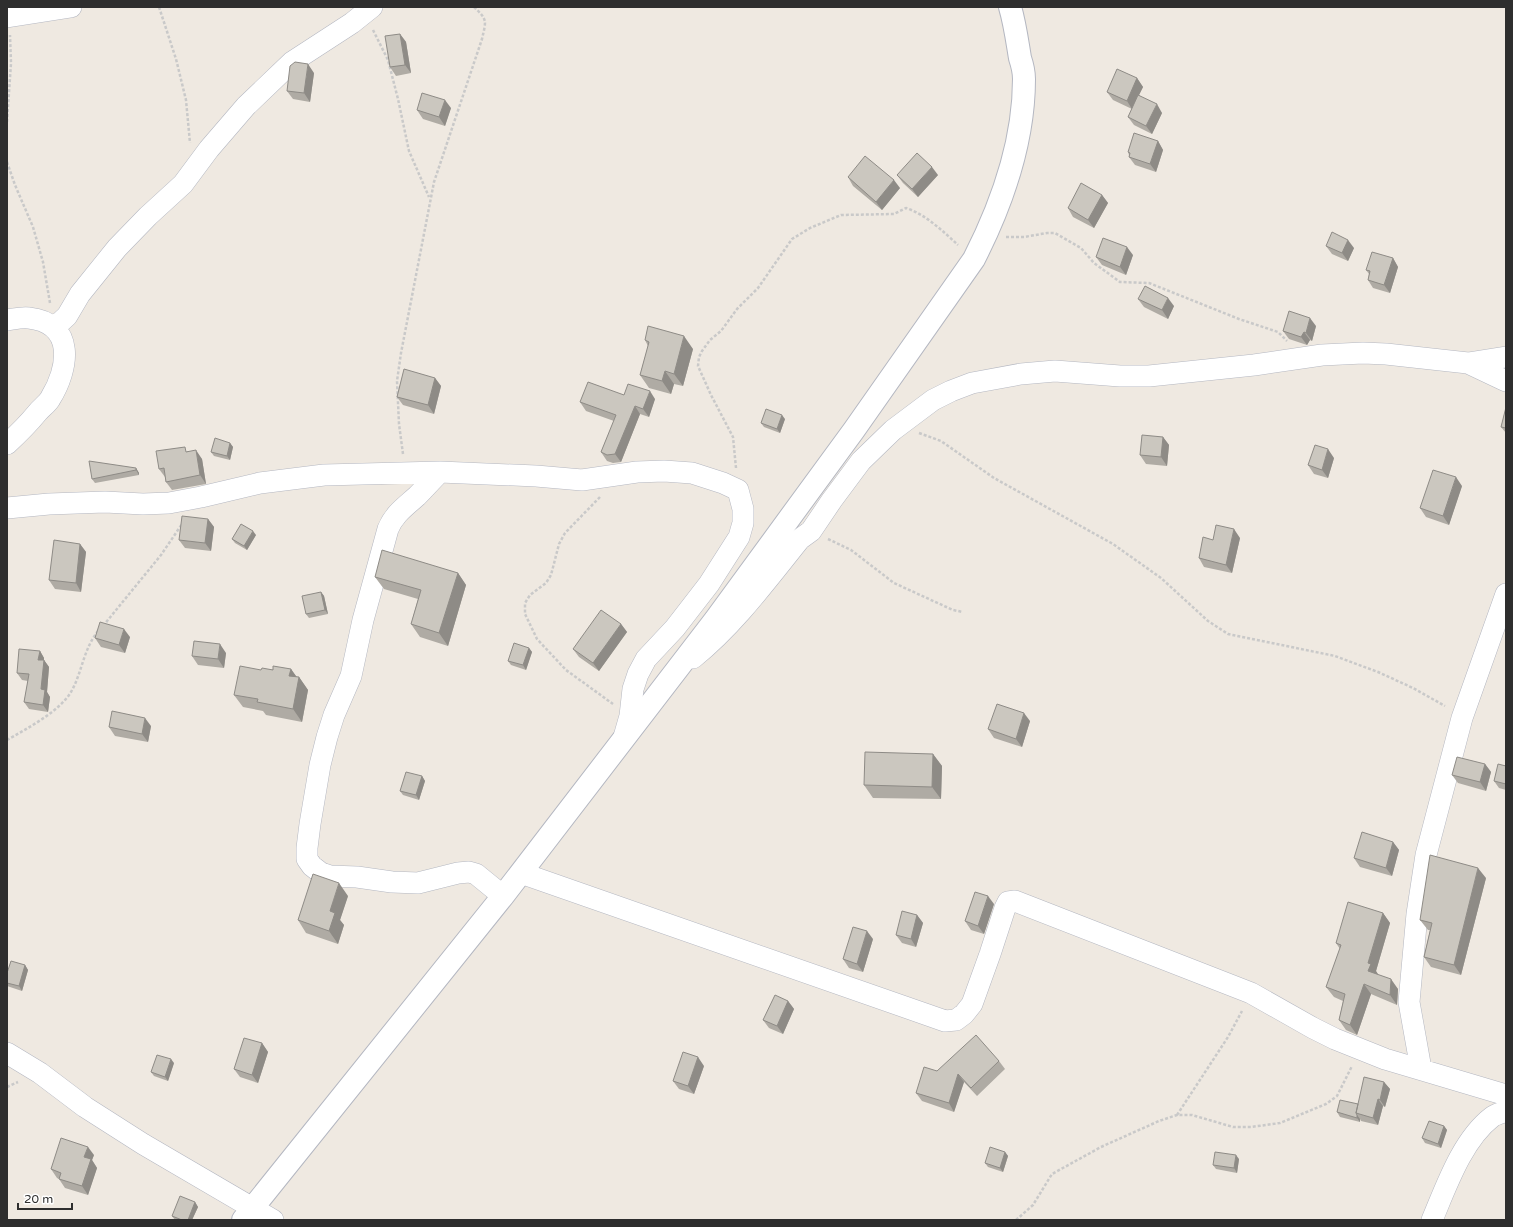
<svg xmlns="http://www.w3.org/2000/svg" width="1513" height="1227" font-family="'Varela Round',sans-serif">
	<rect width="100%" height="100%" fill="#efe9e1"/>
	<g fill="none" stroke-linecap="round" stroke-linejoin="round">
		<defs>
			<path id="street" d="M 7,17 L 71,7
				M 7,320 C 14,319 22,317 29,318 C 76,323 69,369 50,399 C 47,404 41,408 37,413 C 28,424 18,434 7,444
				M 54,328 L 67,316 L 80,294 L 117,248 L 148,216 L 183,184 L 209,149 L 246,106 L 292,62 L 352,23 L 372,7
				M 1468,363 L 1506,381
				M 440,472 C 432,480 425,488 417,496 C 406,506 394,514 388,529 L 363,620 L 351,676 L 334,715 L 327,737 L 320,765 L 310,824 L 307,848 L 307,859 L 312,866 L 321,873 L 330,876 L 357,877 L 392,882 L 418,883 L 458,873 L 469,872 L 476,874 L 503,896
				M 7,508 L 49,504 L 105,502 L 143,504 L 169,503 L 201,497 L 260,483 L 324,475 L 440,472 L 536,476 L 582,480 L 637,472 L 664,471 L 692,473 L 723,483 L 738,490 L 743,509 L 743,523 L 739,537 L 709,584 L 675,628 L 646,659 L 638,674 L 633,689 L 630,716 L 624,737
				M 693,658 C 734,625 767,580 800,539 L 811,531 L 832,500 L 861,461 L 893,430 L 933,400 L 951,391 L 972,383 L 1021,374 L 1055,371 L 1120,376 L 1149,376 L 1254,365 L 1322,355 L 1363,353 L 1386,354 L 1468,363 L 1506,357
				M 521,873 L 945,1021 L 956,1020 L 964,1014 L 972,1004 L 990,954 L 1005,908 L 1008,902 L 1015,901 L 1251,993 L 1313,1028 L 1335,1039 L 1385,1059 L 1506,1095
				M 7,1053 L 40,1073 L 85,1107 L 143,1144 L 273,1220
				M 1421,1069 L 1409,1002 L 1417,914 L 1426,855 L 1462,718 L 1506,594
				M 1432,1220 C 1446,1187 1462,1140 1492,1117 C 1496,1114 1502,1113 1506,1111"/>
			<path id="secondary" d="M 243,1220 L 503,896 L 715,620 L 854,430 L 974,259 C 1002,204 1024,141 1024,79 C 1024,72 1022,64 1020,58 C 1017,40 1015,24 1010,7"/>
		</defs>
		<use href="#street" stroke="#b4b7c1" stroke-width="22"/>
		<use href="#secondary" stroke="#b4b7c1" stroke-width="24"/>
		<path stroke="#c9c9c9" stroke-width="2.5" stroke-dasharray="3 2" stroke-linecap="butt" d="M 159,7 L 176,59 L 186,100 L 190,143
			M 373,30 L 388,60 L 398,99 L 409,151 L 429,197
			M 7,122 L 11,63 L 10,35
			M 7,162 L 15,185 L 33,227 L 43,262 L 50,303
			M 1006,237 L 1024,237 L 1047,233 L 1055,233 L 1081,248 L 1094,263 L 1120,282 L 1149,283 L 1239,319 L 1278,332 L 1287,341
			M 919,433 L 941,441 L 994,478 L 1113,544 L 1161,578 L 1208,621 L 1228,634 L 1335,656 L 1378,672 L 1413,688 L 1445,706
			M 403,454 L 399,424 L 397,381 L 401,353 L 434,182 L 482,39 C 486,21 488,20 474,7
			M 736,468 L 733,437 L 711,395 L 698,366 L 699,357 L 702,351 L 710,340 L 721,331 L 737,309 L 758,288 L 792,239 L 810,228 L 841,215 L 894,214 L 906,208 C 925,214 944,232 958,245
			M 600,497 L 565,533 L 559,544 L 551,575 L 546,583 L 530,595 L 525,603 L 525,614 L 537,639 L 566,670 L 613,704
			M 828,539 L 851,550 L 894,583 L 953,610 L 963,612
			M 103,626 L 161,555 L 182,524
			M 7,740 C 26,729 59,712 71,692 C 82,673 83,650 98,631
			M 7,1087 L 18,1082
			M 1177,1115 L 1228,1037 L 1242,1011
			M 1016,1220 L 1033,1205 L 1052,1174 L 1101,1147 L 1159,1121 L 1177,1115 L 1192,1115 L 1233,1127 L 1251,1127 L 1280,1123 L 1326,1104 L 1337,1096 L 1352,1066"/>
		<use href="#street" stroke="#fff" stroke-width="21"/>
		<use href="#secondary" stroke="#fff" stroke-width="22"/>
	</g>
	<path fill="#afaba4" d="M 400,34 L 406,42 L 411,73 L 396,76 L 390,67 Z
		M 314,73 L 310,102 L 293,99 L 287,91 Z
		M 1137,78 L 1143,87 L 1139,95 L 1162,113 L 1152,134 L 1134,125 L 1128,117 L 1132,109 L 1113,100 L 1107,92 Z
		M 451,108 L 445,126 L 423,119 L 417,110 Z
		M 1158,141 L 1163,150 L 1156,172 L 1135,165 L 1129,157 L 1129,155 L 1128,152 Z
		M 897,175 L 938,175 L 918,197 L 903,183 Z
		M 848,177 L 900,188 L 882,210 L 853,186 Z
		M 1102,195 L 1108,203 L 1094,228 L 1073,217 L 1068,208 Z
		M 1326,246 L 1354,248 L 1348,261 L 1332,254 Z
		M 1133,255 L 1126,275 L 1102,265 L 1096,257 Z
		M 1393,258 L 1398,267 L 1390,293 L 1373,288 L 1368,280 L 1369,274 L 1366,270 Z
		M 1138,299 L 1174,306 L 1168,319 L 1144,307 Z
		M 1316,326 L 1312,341 L 1310,340 L 1307,345 L 1289,339 L 1283,331 Z
		M 645,340 L 693,349 L 683,386 L 674,384 L 671,394 L 649,388 L 640,375 L 648,346 Z
		M 435,378 L 441,386 L 434,414 L 403,405 L 397,397 Z
		M 624,395 L 655,399 L 649,417 L 640,414 L 621,462 L 613,463 L 607,461 L 601,452 L 614,421 L 586,411 L 580,402 Z
		M 1506,407 L 1506,433 L 1501,427 Z
		M 785,419 L 780,433 L 764,427 L 761,423 Z
		M 1163,437 L 1169,445 L 1167,466 L 1146,464 L 1140,455 Z
		M 230,443 L 233,447 L 230,460 L 214,456 L 211,452 Z
		M 188,451 L 202,459 L 206,484 L 172,490 L 166,482 L 165,477 L 159,469 Z
		M 1334,458 L 1328,478 L 1314,474 L 1308,465 Z
		M 136,468 L 139,473 L 139,475 L 95,483 L 92,479 Z
		M 1462,486 L 1449,525 L 1426,517 L 1420,508 Z
		M 208,519 L 214,527 L 211,551 L 185,548 L 179,540 Z
		M 256,535 L 247,550 L 235,543 L 232,539 Z
		M 1240,538 L 1232,573 L 1204,567 L 1199,558 L 1213,540 Z
		M 80,544 L 86,552 L 81,592 L 55,589 L 49,580 Z
		M 458,573 L 466,585 L 448,646 L 420,637 L 411,624 L 418,599 L 384,589 L 375,577 Z
		M 321,592 L 324,596 L 328,614 L 309,618 L 306,614 Z
		M 621,624 L 627,632 L 599,671 L 579,657 L 573,649 Z
		M 130,637 L 125,653 L 101,647 L 95,638 Z
		M 529,648 L 532,652 L 526,670 L 511,665 L 508,661 Z
		M 40,651 L 44,658 L 44,660 L 49,667 L 47,692 L 50,697 L 48,712 L 29,709 L 24,702 L 28,681 L 22,680 L 17,673 Z
		M 226,653 L 224,668 L 198,665 L 192,656 Z
		M 291,669 L 296,677 L 299,677 L 308,690 L 302,722 L 266,715 L 263,711 L 243,707 L 234,695 L 261,670 Z
		M 1030,721 L 1022,747 L 994,738 L 988,729 Z
		M 151,726 L 148,742 L 115,736 L 109,727 Z
		M 933,754 L 942,766 L 941,799 L 873,798 L 864,785 Z
		M 1485,764 L 1491,772 L 1486,791 L 1458,783 L 1452,775 Z
		M 1506,766 L 1506,790 L 1499,788 L 1494,781 Z
		M 422,776 L 425,781 L 419,800 L 403,795 L 400,791 Z
		M 1393,842 L 1399,850 L 1392,876 L 1360,867 L 1354,858 Z
		M 1486,878 L 1461,975 L 1431,967 L 1424,957 L 1430,930 L 1428,930 L 1420,920 Z
		M 348,896 L 340,920 L 344,925 L 338,944 L 306,933 L 298,920 Z
		M 994,904 L 984,934 L 971,930 L 965,921 Z
		M 1383,913 L 1390,923 L 1376,971 L 1377,974 L 1398,989 L 1397,1005 L 1371,994 L 1357,1035 L 1346,1030 L 1339,1020 L 1343,1001 L 1334,997 L 1326,987 L 1340,949 L 1336,943 Z
		M 917,915 L 923,923 L 916,947 L 902,943 L 896,935 Z
		M 873,939 L 863,972 L 849,968 L 843,959 Z
		M 25,965 L 28,970 L 22,991 L 7,986 L 7,973 Z
		M 788,1001 L 794,1009 L 783,1034 L 769,1028 L 763,1020 Z
		M 262,1043 L 268,1052 L 258,1083 L 240,1077 L 234,1069 Z
		M 999,1061 L 1005,1069 L 977,1096 L 964,1082 L 954,1112 L 922,1101 L 916,1093 L 937,1071 Z
		M 174,1063 L 168,1081 L 154,1076 L 151,1072 Z
		M 704,1066 L 694,1094 L 679,1089 L 673,1081 Z
		M 1384,1082 L 1390,1089 L 1385,1107 L 1383,1106 L 1378,1125 L 1361,1121 L 1360,1119 L 1360,1122 L 1340,1117 L 1337,1112 L 1358,1104 Z
		M 1444,1126 L 1447,1130 L 1441,1148 L 1425,1143 L 1422,1138 Z
		M 1005,1152 L 1008,1156 L 1003,1172 L 988,1167 L 985,1163 Z
		M 94,1155 L 92,1160 L 97,1168 L 88,1195 L 65,1188 L 59,1179 L 57,1178 L 51,1169 Z
		M 1239,1159 L 1237,1173 L 1216,1169 L 1213,1165 Z
		M 195,1202 L 198,1207 L 192,1220 L 175,1220 L 172,1216 Z"/>
	<path fill="#8e8b86" d="M 400,34 L 406,42 L 411,73 L 405,65 Z
		M 308,64 L 314,73 L 310,102 L 304,93 Z
		M 1137,78 L 1143,87 L 1132,109 L 1127,101 Z
		M 445,100 L 451,108 L 445,126 L 439,117 Z
		M 1157,104 L 1162,113 L 1152,134 L 1146,126 Z
		M 1158,141 L 1163,150 L 1156,172 L 1150,164 Z
		M 932,167 L 938,175 L 918,197 L 912,189 Z
		M 894,180 L 900,188 L 882,210 L 876,202 Z
		M 1102,195 L 1108,203 L 1094,228 L 1088,220 Z
		M 1348,240 L 1354,248 L 1348,261 L 1342,253 Z
		M 1127,247 L 1133,255 L 1126,275 L 1120,267 Z
		M 1393,258 L 1398,267 L 1390,293 L 1384,285 Z
		M 1168,298 L 1174,306 L 1168,319 L 1162,310 Z
		M 1310,318 L 1316,326 L 1312,341 L 1306,333 Z
		M 1304,332 L 1310,340 L 1307,345 L 1301,337 Z
		M 684,336 L 693,349 L 683,386 L 674,374 Z
		M 665,371 L 674,384 L 671,394 L 662,381 Z
		M 435,378 L 441,386 L 434,414 L 428,405 Z
		M 650,391 L 655,399 L 649,417 L 643,409 Z
		M 635,406 L 640,414 L 621,462 L 615,454 Z
		M 782,415 L 785,419 L 780,433 L 777,429 Z
		M 1163,437 L 1169,445 L 1167,466 L 1161,457 Z
		M 230,443 L 233,447 L 230,460 L 227,456 Z
		M 1328,449 L 1334,458 L 1328,478 L 1322,470 Z
		M 196,450 L 202,459 L 206,484 L 200,475 Z
		M 136,468 L 139,473 L 139,475 L 136,470 Z
		M 1456,477 L 1462,486 L 1449,525 L 1443,516 Z
		M 208,519 L 214,527 L 211,551 L 205,543 Z
		M 1234,529 L 1240,538 L 1232,573 L 1226,565 Z
		M 253,531 L 256,535 L 247,550 L 244,546 Z
		M 80,544 L 86,552 L 81,592 L 76,583 Z
		M 458,573 L 466,585 L 448,646 L 439,633 Z
		M 321,592 L 324,596 L 328,614 L 325,610 Z
		M 621,624 L 627,632 L 599,671 L 593,663 Z
		M 124,629 L 130,637 L 125,653 L 119,645 Z
		M 220,644 L 226,653 L 224,668 L 218,659 Z
		M 529,648 L 532,652 L 526,670 L 523,665 Z
		M 40,651 L 44,658 L 43,667 L 38,660 Z
		M 44,660 L 49,667 L 47,692 L 50,697 L 48,712 L 43,705 L 41,689 Z
		M 291,669 L 299,680 L 299,677 L 308,690 L 302,722 L 293,709 L 289,676 Z
		M 1024,713 L 1030,721 L 1022,747 L 1016,739 Z
		M 145,718 L 151,726 L 148,742 L 142,734 Z
		M 933,754 L 942,766 L 941,799 L 932,787 Z
		M 1485,764 L 1491,772 L 1486,791 L 1480,782 Z
		M 422,776 L 425,781 L 419,800 L 416,795 Z
		M 1393,842 L 1399,850 L 1392,876 L 1386,868 Z
		M 1478,868 L 1486,878 L 1461,975 L 1454,965 Z
		M 339,883 L 348,896 L 340,920 L 344,925 L 338,944 L 329,931 L 330,911 Z
		M 988,896 L 994,904 L 984,934 L 978,926 Z
		M 1383,913 L 1390,923 L 1376,971 L 1378,974 L 1375,981 L 1368,971 L 1368,963 Z
		M 917,915 L 923,923 L 916,947 L 911,939 Z
		M 867,931 L 873,939 L 863,972 L 857,964 Z
		M 25,965 L 28,970 L 22,991 L 19,986 Z
		M 1391,979 L 1398,989 L 1397,1005 L 1390,995 Z
		M 1364,984 L 1371,994 L 1357,1035 L 1350,1025 Z
		M 788,1001 L 794,1009 L 783,1034 L 777,1026 Z
		M 262,1043 L 268,1052 L 258,1083 L 252,1075 Z
		M 698,1057 L 704,1066 L 694,1094 L 688,1086 Z
		M 171,1059 L 174,1063 L 168,1081 L 165,1077 Z
		M 958,1074 L 964,1082 L 954,1112 L 949,1103 Z
		M 1384,1082 L 1390,1089 L 1385,1107 L 1380,1100 Z
		M 1378,1099 L 1383,1106 L 1378,1125 L 1373,1118 Z
		M 1357,1115 L 1360,1119 L 1360,1122 L 1357,1118 Z
		M 1444,1126 L 1447,1130 L 1441,1148 L 1438,1144 Z
		M 88,1147 L 94,1155 L 92,1160 L 97,1168 L 88,1195 L 82,1186 L 84,1157 Z
		M 1005,1152 L 1008,1156 L 1003,1172 L 1000,1168 Z
		M 1236,1155 L 1239,1159 L 1237,1173 L 1234,1168 Z
		M 195,1202 L 198,1207 L 192,1220 L 188,1220 Z"/>
	<path fill="#cbc7bf" stroke="#8e8b86" d="M 400,34 L 405,65 L 390,67 L 385,36 Z
		M 295,62 L 308,64 L 304,93 L 287,91 L 290,66 Z
		M 1117,69 L 1137,78 L 1127,101 L 1107,92 Z
		M 422,93 L 445,100 L 439,117 L 417,110 Z
		M 1138,95 L 1157,104 L 1146,126 L 1128,117 Z
		M 1134,133 L 1158,141 L 1150,164 L 1129,157 L 1130,153 L 1128,152 Z
		M 917,153 L 932,167 L 912,189 L 897,175 Z
		M 865,156 L 894,180 L 876,202 L 848,177 Z
		M 1081,183 L 1102,195 L 1088,220 L 1068,208 Z
		M 1332,232 L 1348,240 L 1342,253 L 1326,246 Z
		M 1103,238 L 1127,247 L 1120,267 L 1096,257 Z
		M 1372,252 L 1393,258 L 1384,285 L 1368,280 L 1370,271 L 1366,270 Z
		M 1145,286 L 1168,298 L 1162,310 L 1138,299 Z
		M 1289,311 L 1310,318 L 1306,333 L 1304,332 L 1301,337 L 1283,331 Z
		M 648,326 L 684,336 L 674,374 L 665,371 L 662,381 L 640,375 L 649,342 L 645,340 Z
		M 404,369 L 435,378 L 428,405 L 397,397 Z
		M 588,382 L 624,395 L 628,384 L 650,391 L 643,409 L 635,406 L 615,454 L 607,455 L 601,452 L 616,415 L 580,402 Z
		M 1506,407 L 1506,428 L 1501,427 Z
		M 766,409 L 782,415 L 777,429 L 761,423 Z
		M 1142,435 L 1163,437 L 1161,457 L 1140,455 Z
		M 215,438 L 230,443 L 227,456 L 211,452 Z
		M 1315,445 L 1328,449 L 1322,470 L 1308,465 Z
		M 185,447 L 186,452 L 196,450 L 200,475 L 166,482 L 164,468 L 159,469 L 156,451 Z
		M 89,461 L 136,468 L 136,470 L 92,479 Z
		M 1433,470 L 1456,477 L 1443,516 L 1420,508 Z
		M 182,516 L 208,519 L 205,543 L 179,540 Z
		M 241,524 L 253,531 L 244,546 L 232,539 Z
		M 1216,525 L 1234,529 L 1226,565 L 1199,558 L 1203,537 L 1213,540 Z
		M 54,540 L 80,544 L 76,583 L 49,580 Z
		M 382,550 L 458,573 L 439,633 L 411,624 L 421,590 L 375,577 Z
		M 321,592 L 325,610 L 306,614 L 302,596 Z
		M 601,610 L 621,624 L 593,663 L 573,649 Z
		M 100,622 L 124,629 L 119,645 L 95,638 Z
		M 194,641 L 220,644 L 218,659 L 192,656 Z
		M 514,643 L 529,648 L 523,665 L 508,661 Z
		M 19,649 L 40,651 L 38,660 L 44,660 L 41,689 L 45,690 L 43,705 L 24,702 L 29,674 L 17,673 Z
		M 240,666 L 261,670 L 262,668 L 273,670 L 273,666 L 291,669 L 289,676 L 299,677 L 293,709 L 257,702 L 258,699 L 234,695 Z
		M 997,704 L 1024,713 L 1016,739 L 988,729 Z
		M 112,711 L 145,718 L 142,734 L 109,727 Z
		M 865,752 L 933,754 L 932,787 L 864,785 Z
		M 1457,757 L 1485,764 L 1480,782 L 1452,775 Z
		M 1498,764 L 1506,766 L 1506,784 L 1494,781 Z
		M 406,772 L 422,776 L 416,795 L 400,791 Z
		M 1362,832 L 1393,842 L 1386,868 L 1354,858 Z
		M 1430,855 L 1478,868 L 1454,965 L 1424,957 L 1432,923 L 1420,920 Z
		M 313,874 L 339,883 L 330,911 L 335,913 L 329,931 L 298,920 Z
		M 975,892 L 988,896 L 978,926 L 965,921 Z
		M 1348,902 L 1383,913 L 1368,963 L 1371,964 L 1368,971 L 1391,979 L 1390,995 L 1364,984 L 1350,1025 L 1339,1020 L 1345,994 L 1326,987 L 1341,945 L 1336,943 Z
		M 902,911 L 917,915 L 911,939 L 896,935 Z
		M 853,927 L 867,931 L 857,964 L 843,959 Z
		M 11,961 L 25,965 L 19,986 L 7,983 L 7,973 Z
		M 775,995 L 788,1001 L 777,1026 L 763,1020 Z
		M 976,1035 L 999,1061 L 971,1088 L 958,1074 L 949,1103 L 916,1093 L 924,1067 L 937,1071 Z
		M 244,1038 L 262,1043 L 252,1075 L 234,1069 Z
		M 683,1052 L 698,1057 L 688,1086 L 673,1081 Z
		M 157,1055 L 171,1059 L 165,1077 L 151,1072 Z
		M 1364,1077 L 1384,1082 L 1380,1100 L 1378,1099 L 1373,1118 L 1356,1113 Z
		M 1340,1100 L 1358,1104 L 1356,1113 L 1357,1115 L 1357,1118 L 1337,1112 Z
		M 1429,1121 L 1444,1126 L 1438,1144 L 1422,1138 Z
		M 61,1138 L 88,1147 L 84,1157 L 91,1159 L 82,1186 L 59,1179 L 61,1173 L 51,1169 Z
		M 990,1147 L 1005,1152 L 1000,1168 L 985,1163 Z
		M 1215,1152 L 1236,1155 L 1234,1168 L 1213,1165 Z
		M 180,1196 L 195,1202 L 188,1220 L 182,1220 L 172,1216 Z"/>
	<rect width="1513" height="1227" fill="none" stroke="#2e2e2e" stroke-width="16"/>
	<path d="M18 1203v6h54v-6" fill="none" stroke="#2e2e2e" stroke-width="2"/>
	<text x="24" y="1203" font-size="12" fill="#2e2e2e" stroke="#ffffff" stroke-width="3" paint-order="stroke">20 m</text>
</svg>
